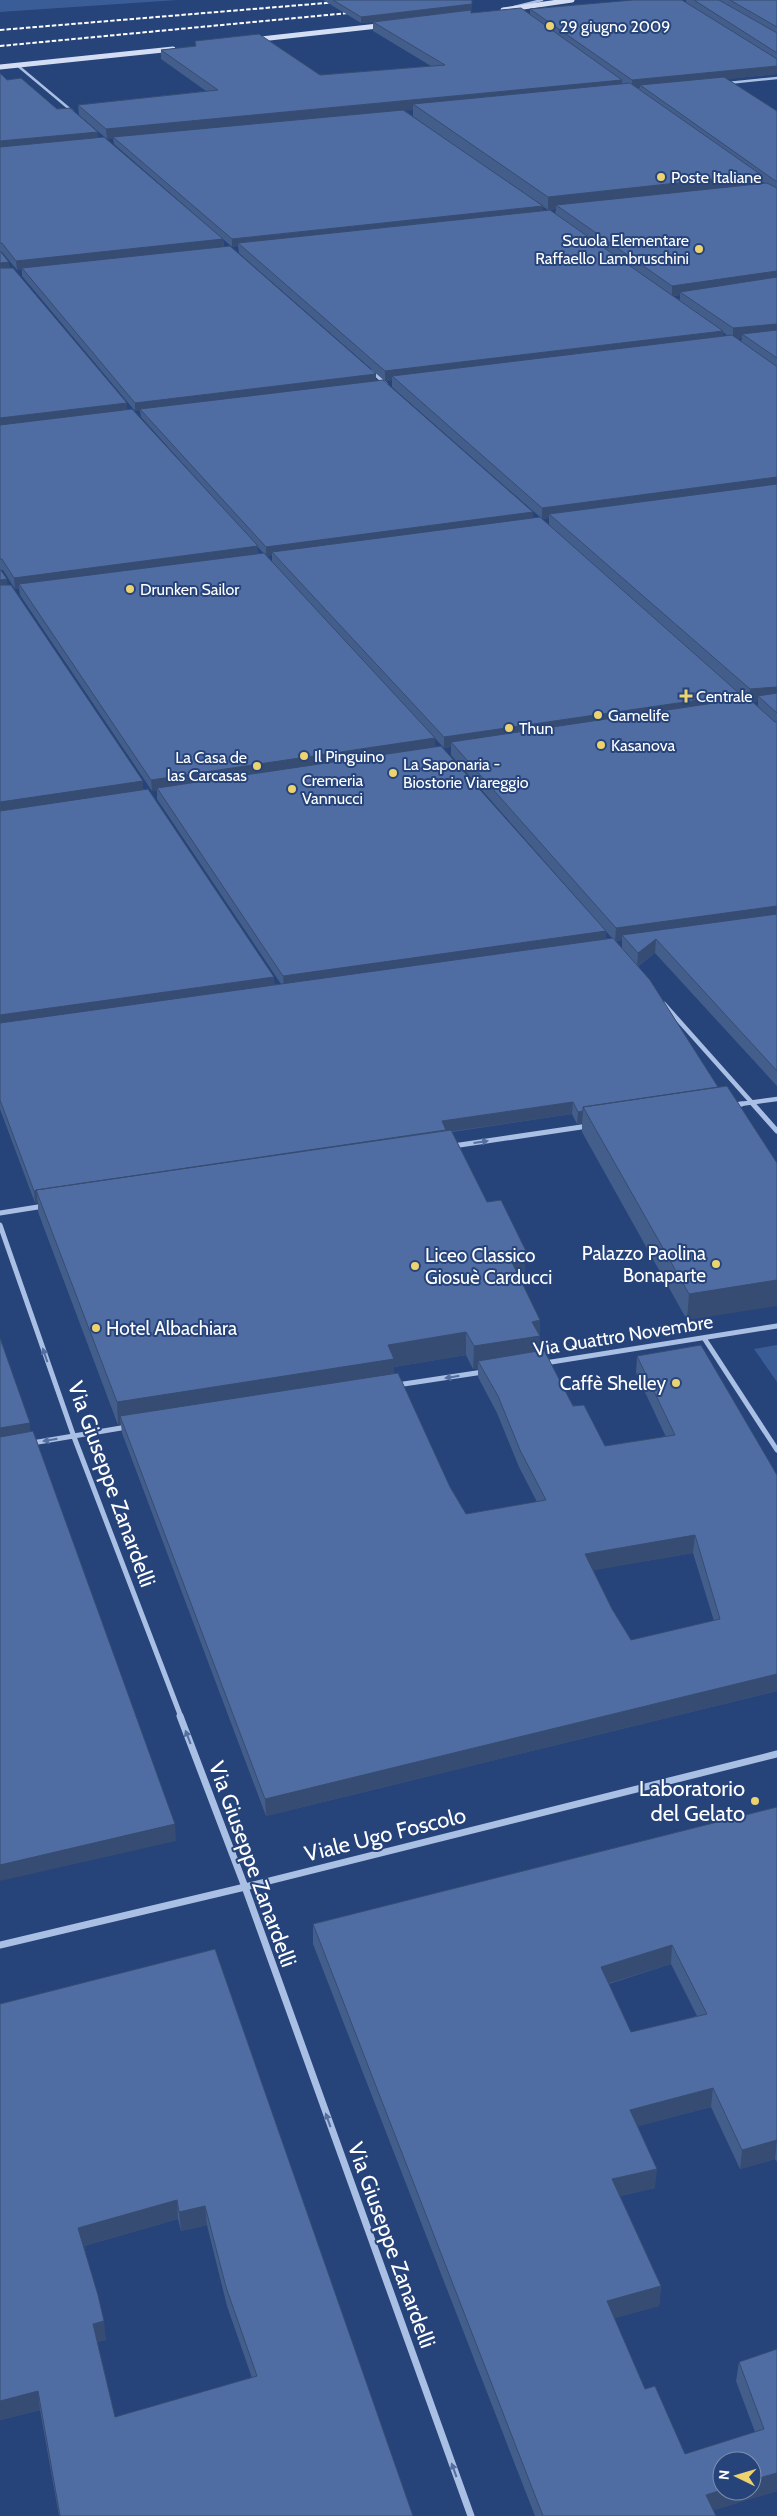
<svg xmlns="http://www.w3.org/2000/svg" width="777" height="2516" font-family="Cabin,sans-serif">
	<rect width="100%" height="100%" fill="#26437a"/>
	<path fill="#3a5c97" d="M 0,0 L 178,0 L 0,12 Z
		M 777,1345 L 777,1382 L 754,1349 Z"/>
	<g fill="none" stroke-linecap="round" stroke-linejoin="round">
		<path stroke="#aabfe4" stroke-width="2.5" d="M 514,7 L 542,0
			M 17,65 L 72,111
			M 728,83 L 777,78"/>
		<path stroke="#aabfe4" stroke-width="3" d="M 371,371 L 386,384"/>
		<path stroke="#aabfe4" stroke-width="4.5" d="M 664,1004 L 754,1105
			M 733,1105 L 777,1099"/>
		<path stroke="#aabfe4" stroke-width="5" d="M 753,1104 L 777,1131
			M 733,1105 L 742,1104
			M 453,1146 L 588,1126
			M 0,1213 L 44,1206
			M 0,1225 L 74,1437 L 181,1717
			M 704,1338 L 777,1450
			M 545,1363 L 777,1326
			M 397,1385 L 483,1372
			M 32,1443 L 127,1427"/>
		<path stroke="#aabfe4" stroke-width="7" d="M 180,1716 L 245,1887 L 471,2516
			M 0,1945 L 245,1887 L 777,1754"/>
		<path stroke="#d3def4" stroke-width="5" d="M 503,10 L 572,0
			M 252,40 L 387,25
			M 0,67 L 173,49"/>
		<path stroke="#fff" stroke-width="2" stroke-dasharray="4.5 2" stroke-linecap="butt" d="M 0,30 L 362,0
			M 0,46 L 359,12"/>
	</g>
	<path fill="#445e8c" fill-rule="evenodd" d="M 323,0 L 472,0 L 471,13 L 530,15 L 530,9 L 686,3 L 686,0 L 777,0 L 777,74 L 727,79 L 777,111 L 777,1086 L 655,953 L 638,966 L 718,1087 L 687,1320 L 582,1132 L 582,1123 L 577,1124 L 572,1114 L 452,1132 L 487,1202 L 525,1274 L 518,1275 L 540,1320 L 539,1351 L 573,1406 L 605,1446 L 666,1437 L 636,1373 L 637,1356 L 777,1475 L 777,1691 L 266,1816 L 122,1433 L 121,1425 L 118,1425 L 38,1212 L 38,1203 L 35,1203 L 0,1109 L 0,73 L 7,80 L 98,132 L 98,138 L 208,226 L 114,144 L 113,138 L 107,139 L 79,115 L 78,105 L 206,91 L 161,59 L 161,50 L 195,46 L 195,41 L 320,75 L 431,66 L 373,31 L 373,22 L 361,23 ZM 404,110 L 413,110 L 413,116 L 548,210 L 556,209 L 555,214 L 542,211 L 543,206 ZM 759,179 L 764,183 L 759,184 ZM 223,239 L 232,247 L 238,246 L 239,253 L 385,381 L 392,380 L 392,387 L 540,517 L 533,518 L 533,512 L 376,381 L 376,374 L 224,246 ZM 1,252 L 2,252 L 17,270 L 22,270 L 22,276 L 135,411 L 140,411 L 141,417 L 266,556 L 272,555 L 272,562 L 444,748 L 451,747 L 451,755 L 612,938 L 606,939 L 435,747 L 127,409 L 127,403 L 10,268 ZM 680,295 L 680,300 L 673,296 ZM 723,332 L 728,336 L 723,337 ZM 742,338 L 741,342 L 736,339 ZM 549,518 L 549,525 L 542,519 ZM 0,570 L 3,570 L 15,589 L 19,588 L 20,595 L 152,791 L 157,791 L 157,799 L 281,984 L 274,985 L 7,585 L 7,579 ZM 740,694 L 745,698 L 739,699 ZM 758,701 L 758,706 L 752,702 ZM 622,940 L 622,948 L 615,941 ZM 466,1355 L 473,1369 L 478,1369 L 478,1377 L 497,1413 L 519,1467 L 537,1502 L 466,1514 L 450,1487 L 394,1374 L 394,1367 ZM 693,1553 L 714,1621 L 631,1640 L 612,1609 L 593,1570 Z
		M 777,1807 L 777,2162 L 775,2159 L 740,2169 L 711,2107 L 638,2126 L 655,2188 L 620,2196 L 661,2286 L 659,2306 L 614,2318 L 645,2389 L 685,2454 L 755,2432 L 736,2381 L 739,2362 L 777,2349 L 777,2491 L 713,2510 L 716,2516 L 535,2516 L 313,1944 L 313,1924 ZM 671,1964 L 697,2016 L 631,2032 L 609,1984 Z
		M 215,1949 L 413,2516 L 59,2516 L 40,2410 L 0,2420 L 0,2004 ZM 178,2219 L 181,2231 L 207,2225 L 227,2306 L 252,2378 L 115,2417 L 97,2342 L 106,2340 L 84,2246 Z"/>
	<path fill="#374c72" d="M 472,4 L 471,10 L 361,23 L 361,17 Z
		M 777,66 L 777,74 L 643,88 L 640,85 L 640,88 L 632,89 L 632,80 Z
		M 622,80 L 622,90 L 413,104 L 413,110 L 107,139 L 106,129 Z
		M 98,132 L 98,139 L 0,149 L 0,141 Z
		M 760,174 L 759,187 L 556,205 L 556,209 L 548,210 L 548,197 Z
		M 543,206 L 542,214 L 238,243 L 238,246 L 232,247 L 232,239 Z
		M 223,239 L 224,248 L 22,268 L 22,270 L 17,270 L 16,261 Z
		M 9,262 L 10,271 L 0,272 L 0,263 Z
		M 777,271 L 777,281 L 680,292 L 680,295 L 672,296 L 672,286 Z
		M 777,324 L 777,334 L 742,334 L 742,338 L 733,339 L 733,328 Z
		M 723,331 L 722,340 L 392,376 L 392,380 L 385,381 L 385,371 Z
		M 376,374 L 376,382 L 140,409 L 140,411 L 135,411 L 135,403 Z
		M 127,403 L 127,412 L 0,428 L 0,418 Z
		M 777,477 L 777,489 L 549,514 L 549,518 L 542,519 L 542,508 Z
		M 533,512 L 533,521 L 272,552 L 272,555 L 266,556 L 266,547 Z
		M 258,546 L 258,557 L 19,584 L 19,588 L 15,589 L 14,578 Z
		M 7,579 L 8,590 L 0,591 L 0,580 Z
		M 777,687 L 777,699 L 758,696 L 758,701 L 749,702 L 750,689 Z
		M 740,694 L 739,704 L 451,742 L 451,747 L 444,748 L 444,737 Z
		M 435,738 L 435,749 L 157,788 L 157,791 L 152,791 L 151,780 Z
		M 143,781 L 143,793 L 0,814 L 0,802 Z
		M 777,906 L 776,919 L 622,935 L 622,940 L 615,941 L 616,928 Z
		M 606,931 L 606,943 L 284,987 L 283,976 Z
		M 656,939 L 655,953 L 637,966 L 638,953 Z
		M 274,977 L 275,989 L 0,1027 L 0,1015 Z
		M 573,1102 L 572,1114 L 447,1132 L 442,1121 Z
		M 583,1111 L 582,1123 L 577,1124 L 578,1112 Z
		M 36,1190 L 38,1203 L 35,1203 L 34,1191 Z
		M 526,1251 L 525,1274 L 507,1277 L 508,1254 Z
		M 777,1280 L 777,1306 L 687,1320 L 689,1294 Z
		M 540,1320 L 539,1359 L 478,1361 L 478,1369 L 473,1369 L 474,1346 L 532,1322 Z
		M 466,1332 L 466,1355 L 394,1367 L 394,1382 L 120,1416 L 121,1425 L 118,1425 L 117,1402 L 388,1345 Z
		M 30,1423 L 31,1439 L 0,1444 L 0,1428 Z
		M 695,1535 L 693,1553 L 584,1572 L 585,1554 Z
		M 777,1674 L 777,1691 L 266,1816 L 265,1799 Z
		M 175,1824 L 176,1841 L 0,1881 L 0,1865 Z
		M 672,1945 L 671,1964 L 600,1986 L 601,1967 Z
		M 713,2088 L 711,2107 L 628,2129 L 630,2110 Z
		M 777,2140 L 775,2159 L 740,2169 L 742,2150 Z
		M 657,2169 L 655,2188 L 611,2198 L 612,2179 Z
		M 177,2200 L 178,2219 L 80,2247 L 78,2228 Z
		M 205,2206 L 207,2225 L 181,2231 L 179,2212 Z
		M 661,2286 L 659,2306 L 605,2321 L 607,2301 Z
		M 104,2321 L 106,2340 L 95,2343 L 93,2324 Z
		M 38,2391 L 40,2410 L 0,2420 L 0,2401 Z
		M 777,2473 L 777,2491 L 703,2514 L 706,2495 L 722,2490 L 722,2491 L 752,2491 L 752,2480 Z"/>
	<path fill="#4f6da3" stroke="#374c72" fill-rule="evenodd" d="M 333,0 L 472,0 L 472,4 L 361,17 Z
		M 633,0 L 682,0 L 777,59 L 777,66 L 632,80 L 530,9 Z
		M 694,0 L 719,0 L 777,33 L 777,53 Z
		M 730,0 L 777,0 L 777,27 Z
		M 521,8 L 622,80 L 106,129 L 78,105 L 218,90 L 161,50 L 196,46 L 195,41 L 259,34 L 320,75 L 445,65 L 373,22 L 471,10 L 471,13 Z
		M 0,73 L 7,80 L 21,78 L 57,109 L 70,108 L 98,132 L 0,141 Z
		M 724,77 L 777,111 L 777,182 L 640,85 Z
		M 630,83 L 760,174 L 548,197 L 413,104 Z
		M 403,110 L 543,206 L 232,239 L 113,137 Z
		M 104,137 L 223,239 L 16,261 L 2,243 L 0,243 L 0,147 Z
		M 767,183 L 777,188 L 777,271 L 672,286 L 556,205 Z
		M 550,210 L 723,331 L 385,371 L 238,243 Z
		M 230,246 L 376,374 L 135,403 L 22,268 Z
		M 0,251 L 9,262 L 0,263 Z
		M 0,268 L 13,268 L 127,403 L 0,418 Z
		M 777,277 L 777,324 L 733,328 L 680,292 Z
		M 777,330 L 777,358 L 742,334 Z
		M 732,335 L 776,366 L 777,366 L 777,477 L 542,508 L 392,376 Z
		M 383,380 L 533,512 L 266,547 L 140,409 Z
		M 132,409 L 258,546 L 14,578 L 2,559 L 0,559 L 0,425 Z
		M 777,484 L 777,687 L 750,689 L 549,514 Z
		M 540,517 L 740,694 L 444,737 L 272,552 Z
		M 264,553 L 435,738 L 151,780 L 19,584 Z
		M 0,569 L 7,579 L 0,580 Z
		M 0,585 L 11,585 L 143,781 L 0,802 Z
		M 777,693 L 777,713 L 758,696 Z
		M 748,698 L 775,722 L 777,722 L 777,906 L 616,928 L 451,742 Z
		M 441,746 L 606,931 L 283,976 L 157,788 Z
		M 148,789 L 274,977 L 0,1015 L 0,811 Z
		M 777,914 L 777,1071 L 656,939 L 638,953 L 622,935 Z
		M 613,938 L 650,980 L 718,1087 L 583,1107 L 583,1111 L 578,1112 L 573,1102 L 442,1121 L 446,1130 L 36,1190 L 37,1190 L 34,1191 L 0,1100 L 0,1023 Z
		M 727,1086 L 777,1163 L 777,1280 L 689,1294 L 583,1107 Z
		M 451,1130 L 487,1202 L 501,1200 L 526,1251 L 508,1254 L 540,1320 L 532,1322 L 540,1336 L 474,1346 L 466,1332 L 388,1345 L 394,1359 L 117,1402 L 36,1190 Z
		M 0,1338 L 30,1423 L 0,1428 Z
		M 701,1345 L 777,1475 L 777,1674 L 265,1799 L 120,1416 L 398,1373 L 450,1487 L 466,1514 L 546,1500 L 520,1450 L 498,1396 L 478,1361 L 544,1350 L 573,1406 L 584,1405 L 605,1446 L 675,1435 L 637,1356 ZM 695,1535 L 720,1619 L 631,1640 L 612,1609 L 585,1554 Z
		M 33,1431 L 175,1824 L 0,1865 L 0,1437 Z
		M 777,1807 L 777,2140 L 742,2150 L 713,2088 L 630,2110 L 657,2169 L 612,2179 L 661,2286 L 607,2301 L 645,2389 L 655,2386 L 685,2454 L 764,2429 L 739,2362 L 777,2349 L 777,2473 L 752,2480 L 752,2461 L 722,2461 L 722,2490 L 706,2495 L 716,2516 L 543,2516 L 313,1924 ZM 672,1945 L 707,2014 L 631,2032 L 601,1967 Z
		M 215,1949 L 413,2516 L 60,2516 L 38,2391 L 0,2401 L 0,2004 ZM 177,2200 L 179,2212 L 205,2206 L 226,2287 L 257,2376 L 115,2417 L 93,2324 L 104,2321 L 98,2295 L 78,2228 Z"/>
	<defs><path id="oneway-solid" d="M-6-.8H1V-3.2L6.5 0L1 3.2V.8H-6Z" transform="scale(1.25)"/></defs>
	<g fill="#546e9f">
		<use href="#oneway-solid" transform="translate(481 1142) rotate(-8)"/>
		<use href="#oneway-solid" transform="translate(45 1355) rotate(-109)"/>
		<use href="#oneway-solid" transform="translate(452 1377) rotate(171)"/>
		<use href="#oneway-solid" transform="translate(50 1440) rotate(171)"/>
		<use href="#oneway-solid" transform="translate(188 1737) rotate(-111)"/>
		<use href="#oneway-solid" transform="translate(328 2120) rotate(-110)"/>
		<use href="#oneway-solid" transform="translate(454 2470) rotate(-110)"/>
	</g>
	<g fill="#ecd370" stroke="#26437a" stroke-width="2">
		<circle cx="550" cy="26" r="5"/>
		<circle cx="661" cy="177" r="5"/>
		<circle cx="699" cy="249" r="5"/>
		<circle cx="130" cy="589" r="5"/>
		<path d="M683.5 688.5h5v5h5v5h-5v5h-5v-5h-5v-5h5z"/>
		<circle cx="598" cy="715" r="5"/>
		<circle cx="509" cy="728" r="5"/>
		<circle cx="601" cy="745" r="5"/>
		<circle cx="304" cy="756" r="5"/>
		<circle cx="257" cy="766" r="5"/>
		<circle cx="393" cy="773" r="5"/>
		<circle cx="292" cy="789" r="5"/>
		<circle cx="716" cy="1264" r="5"/>
		<circle cx="415" cy="1266" r="5"/>
		<circle cx="96" cy="1328" r="5"/>
		<circle cx="676" cy="1383" r="5"/>
		<circle cx="755" cy="1801" r="5"/>
	</g>
	<g text-anchor="middle" stroke-width="4" stroke-linejoin="round" paint-order="stroke">
		<g font-size="16" fill="#fff" stroke="#26437a" text-anchor="start">
			<text x="560" y="32">29 giugno 2009</text>
			<text x="671" y="183">Poste Italiane</text>
			<text x="689" y="246" text-anchor="end">Scuola Elementare<tspan x="689" dy="18">Raffaello Lambruschini</tspan></text>
			<text x="140" y="595">Drunken Sailor</text>
			<text x="696" y="702">Centrale</text>
			<text x="608" y="721">Gamelife</text>
			<text x="519" y="734">Thun</text>
			<text x="611" y="751">Kasanova</text>
			<text x="314" y="762">Il Pinguino</text>
			<text x="247" y="763" text-anchor="end">La Casa de<tspan x="247" dy="18">las Carcasas</tspan></text>
			<text x="403" y="770">La Saponaria -<tspan x="403" dy="18">Biostorie Viareggio</tspan></text>
			<text x="302" y="786">Cremeria<tspan x="302" dy="18">Vannucci</tspan></text>
		</g>
		<g font-size="19" fill="#fff" stroke="#26437a" text-anchor="end">
			<text x="706" y="1260">Palazzo Paolina<tspan x="706" dy="22">Bonaparte</tspan></text>
			<text x="425" y="1262" text-anchor="start">Liceo Classico<tspan x="425" dy="22">Giosuè Carducci</tspan></text>
			<text x="106" y="1335" text-anchor="start">Hotel Albachiara</text>
			<text x="666" y="1390">Caffè Shelley</text>
		</g>
		<g font-size="19" fill="#fff" stroke="#26437a">
			<text transform="translate(623 1335) rotate(-9)" y="7">Via Quattro Novembre</text>
		</g>
		<g font-size="22" fill="#fff" stroke="#26437a">
			<text transform="translate(112 1484) rotate(70)" y="8">Via Giuseppe Zanardelli</text>
			<text transform="translate(385 1834) rotate(-14)" y="8">Viale Ugo Foscolo</text>
			<text transform="translate(253 1864) rotate(70)" y="8">Via Giuseppe Zanardelli</text>
			<text transform="translate(392 2245) rotate(70)" y="8">Via Giuseppe Zanardelli</text>
		</g>
		<g font-size="22" fill="#fff" stroke="#26437a" text-anchor="end">
			<text x="745" y="1796">Laboratorio<tspan x="745" dy="25">del Gelato</tspan></text>
		</g>
	</g>
	<g transform="translate(737 2476) rotate(275)"><circle r="24" fill="#26437a" stroke="#7d8eaf"/>
	<path d="M0-4L9 19L0 12L-9 19Z" fill="#ecd370"/>
	<text y="-8" font-size="14" font-weight="bold" text-anchor="middle" fill="#ffffff">N</text>
	</g>
</svg>
